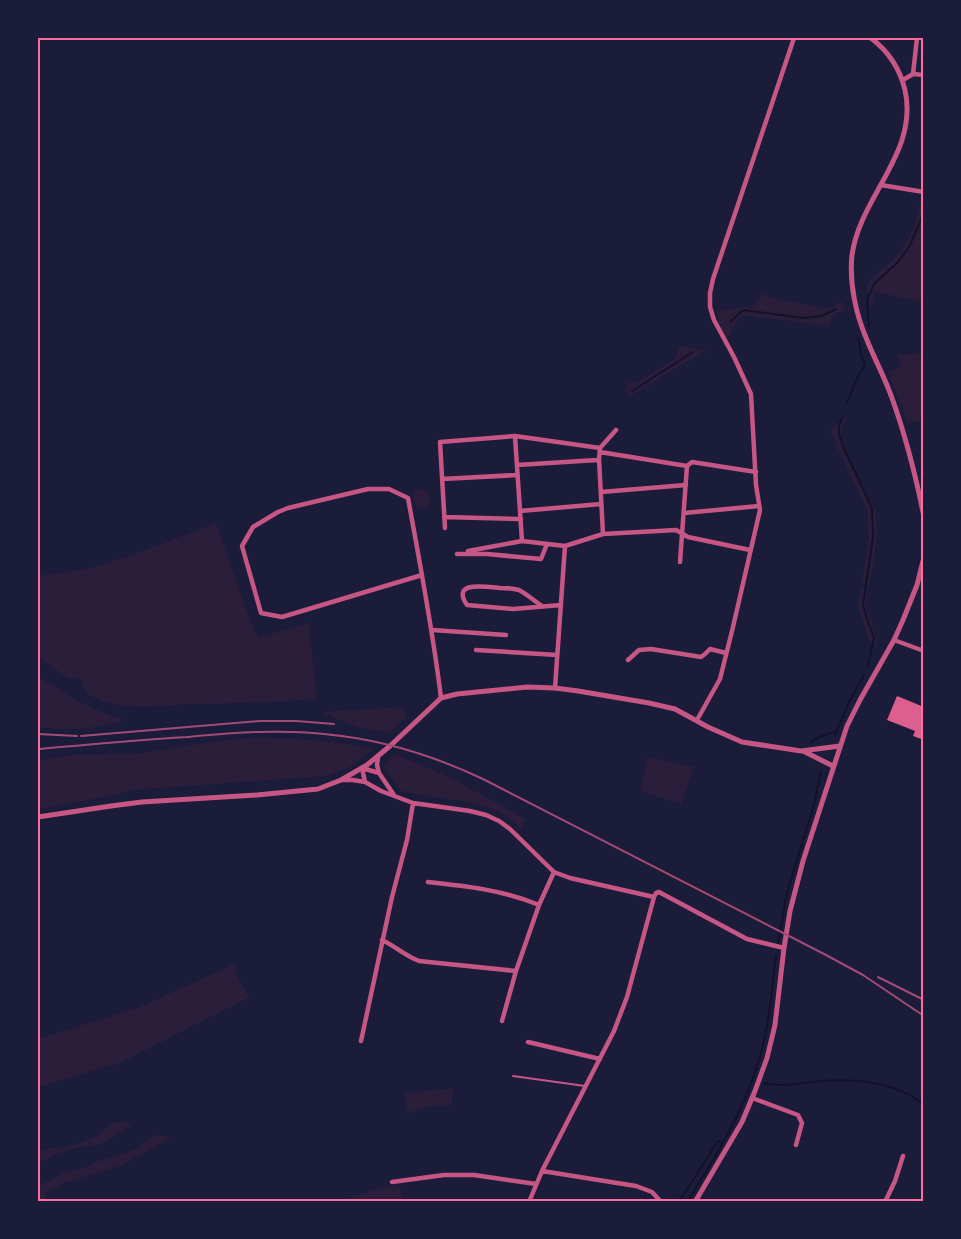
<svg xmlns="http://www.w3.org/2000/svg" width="961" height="1239" font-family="Overpass,sans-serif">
	<rect width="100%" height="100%" fill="#1b1b3a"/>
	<path fill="#2a1e3b" d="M 921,199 L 924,199 L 923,302 L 875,292 L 870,311 L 867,285 C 873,275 883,269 891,262 C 909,244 917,223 921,199 Z
		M 762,294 L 780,300 L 830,309 L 842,301 L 845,310 L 834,314 L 828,326 L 742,315 L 739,318 L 726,341 L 716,311 L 744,307 L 752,308 Z
		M 680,346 L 707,351 L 709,353 L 703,352 L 630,396 L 626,389 L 628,382 L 636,383 L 675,359 Z
		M 923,353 L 923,420 L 908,423 L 888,372 L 901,368 L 898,355 Z
		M 849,415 L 841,428 C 840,448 865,488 874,507 C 881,532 873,560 869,586 L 862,583 L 869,538 L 867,510 L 838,449 L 834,437 L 830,430 Z
		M 422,488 L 428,493 L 430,506 L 421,510 L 416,507 L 412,493 Z
		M 216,523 L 254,631 L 259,638 L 307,623 L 309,626 L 317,699 C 275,702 234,704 192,704 C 161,705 116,713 88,694 C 84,690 82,683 80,678 L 68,678 L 38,657 L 38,576 L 92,568 L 138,553 Z
		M 861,587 L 868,590 L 866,608 L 876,637 L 876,646 L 868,640 L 868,636 L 858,608 Z
		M 38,676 C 66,694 93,712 126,720 C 100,729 64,731 38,727 Z
		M 403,707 L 406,717 L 389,733 L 357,727 L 321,712 Z
		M 246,738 C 279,738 312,738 344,744 C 354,745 363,746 372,750 L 352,766 L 326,776 L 133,790 L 116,795 L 38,809 L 38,760 L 74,755 L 142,753 L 226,740 Z
		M 394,754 L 447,776 L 526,819 L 521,830 C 502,807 476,803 448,799 C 433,797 417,794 401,791 L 383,767 Z
		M 648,757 L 694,767 L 681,804 L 640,791 Z
		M 234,964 L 239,981 L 250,997 L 120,1063 L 38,1087 L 38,1039 L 140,1007 Z
		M 453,1088 L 452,1105 L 426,1107 L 407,1113 L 405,1093 Z
		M 124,1121 L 132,1126 L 100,1144 L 77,1148 L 56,1154 L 40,1162 L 38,1166 L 38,1152 L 51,1148 L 71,1146 L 95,1137 L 112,1123 Z
		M 154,1135 L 171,1137 L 160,1144 L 120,1166 L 67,1182 L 45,1193 L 47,1201 L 38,1201 L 38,1187 L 64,1172 L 81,1169 L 96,1162 L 137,1149 Z
		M 399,1185 L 404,1201 L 341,1201 L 373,1190 Z"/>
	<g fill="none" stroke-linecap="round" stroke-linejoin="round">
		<path stroke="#12122b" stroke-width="2" d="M 730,322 L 743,310 L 804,318 L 822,316 L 836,309
			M 869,327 L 867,300 L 874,284 L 898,262 L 909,247 L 924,213
			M 632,391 L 693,352
			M 847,403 L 858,376 L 865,365 L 861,355 L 858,337
			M 842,419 L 839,425 L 839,434 L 844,449 L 872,508 L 873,537 L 863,605 L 868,622 L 874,637 L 868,666
			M 835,736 L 849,702 L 864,675
			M 810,743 L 819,737 L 837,731
			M 778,943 L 787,893 L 814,805 L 821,771
			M 764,1083 C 781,1087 794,1084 811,1082 C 842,1078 880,1080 908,1094 C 914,1097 919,1101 924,1105
			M 679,1202 L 718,1141 L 723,1143
			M 687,1202 C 715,1158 743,1113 758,1063 C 769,1028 772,991 776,955"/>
	</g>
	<path fill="#dd5f8e" d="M 897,696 L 924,707 L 924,740 L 913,736 L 915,731 L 887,720 Z"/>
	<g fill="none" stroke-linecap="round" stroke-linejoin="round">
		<path stroke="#c65784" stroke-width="2" d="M 513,1076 L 585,1086"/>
		<path stroke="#c65784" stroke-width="4.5" d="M 913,74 L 924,75
			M 903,80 L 913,74 L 917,38
			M 881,185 L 924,192
			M 600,452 L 687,466 L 692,462 L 756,472
			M 517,465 L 597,460 L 599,459
			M 442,479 L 517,475
			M 601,492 L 686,485
			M 520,511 L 601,504
			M 684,513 L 759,506
			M 444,517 L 521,519
			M 445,528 L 440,442 L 515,436
			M 603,534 L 676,530 L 688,537 L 750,550
			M 565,546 L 522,541 L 515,436 L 600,448
			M 468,551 L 522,541
			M 457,554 L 487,554 L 541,559 L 547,544
			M 680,562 L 687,466
			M 422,575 L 282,617 L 261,613 L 242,546 L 253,527 L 278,512 L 288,508 L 368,489 L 389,489 L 408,498 C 420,564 433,631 441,698
			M 542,606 C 536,602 525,593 519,590 C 513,588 505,588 500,588 C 488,587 450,580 467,605 L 513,609 L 561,605
			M 432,630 L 506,635
			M 894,640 L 924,651
			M 476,650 L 557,655
			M 628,660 L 639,650 L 651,649 L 701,657 L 705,654 L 710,649 L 726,653
			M 555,688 L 565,546 L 603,534 L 599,459 L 600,448 L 616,430
			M 697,720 L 720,679 L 733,627 L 760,510 L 756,485 L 751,394 L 734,357 L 714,320 L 710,307 L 710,293 L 713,279 L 794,38
			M 378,757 L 377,765 L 379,773
			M 341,780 L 353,780 L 365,782
			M 394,795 L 379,773 L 362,768 L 365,782 L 381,791 L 413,803 L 470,811 L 486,815 L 499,821 L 510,829 L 554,872 L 570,878 L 654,897 L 656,893 L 659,892 L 747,939 L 784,948
			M 428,882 C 466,886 503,890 539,905
			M 382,940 C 395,946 405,956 419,961 L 516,971
			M 502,1021 L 516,971 L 539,905 L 554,872
			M 361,1041 L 392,897 L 407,840 L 413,803
			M 528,1042 L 600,1059
			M 752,1098 L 798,1115 L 802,1123 L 796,1145
			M 542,1171 L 636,1186 L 652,1192 L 661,1202
			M 392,1182 L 444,1175 L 474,1175 L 536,1184
			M 529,1202 L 542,1171 L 614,1031 L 627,997 L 654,897
			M 885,1202 L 895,1181 L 903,1156"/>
		<path stroke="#c65784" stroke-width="5" d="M 871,38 C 888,51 900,69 905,90 C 919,153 860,196 852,255 C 849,283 856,315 867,340 C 875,360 885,378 892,398 C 906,437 916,477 924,517
			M 803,751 L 833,766
			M 38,817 L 111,806 L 142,802 L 257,795 L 318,789 L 341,780 L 367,765 L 390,746 L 441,698 L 457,694 L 527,687 L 555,688 L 578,691 L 649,703 L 675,709 L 708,727 L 742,742 L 801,751 L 840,746
			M 695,1202 L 742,1122 L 755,1091 L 767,1058 L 775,1025 L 784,948 L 790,911 L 803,861 L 847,726 L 860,700 L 894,640 L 903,620 L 917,585 L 924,557"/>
		<path stroke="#a44b75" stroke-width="2" d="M 38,734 L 77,736
			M 81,736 L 260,721 L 296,721 L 334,724
			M 38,749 C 87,745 137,740 187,737 C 233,733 278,729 324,734 C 380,739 435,756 485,780 L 826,955 L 863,975 L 924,1016
			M 878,977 L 924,1000"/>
	</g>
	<rect width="961" height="1239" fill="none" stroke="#1b1b3a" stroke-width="78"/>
	<rect x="39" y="39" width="883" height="1161" fill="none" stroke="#ff6b9d" stroke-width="2"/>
</svg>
